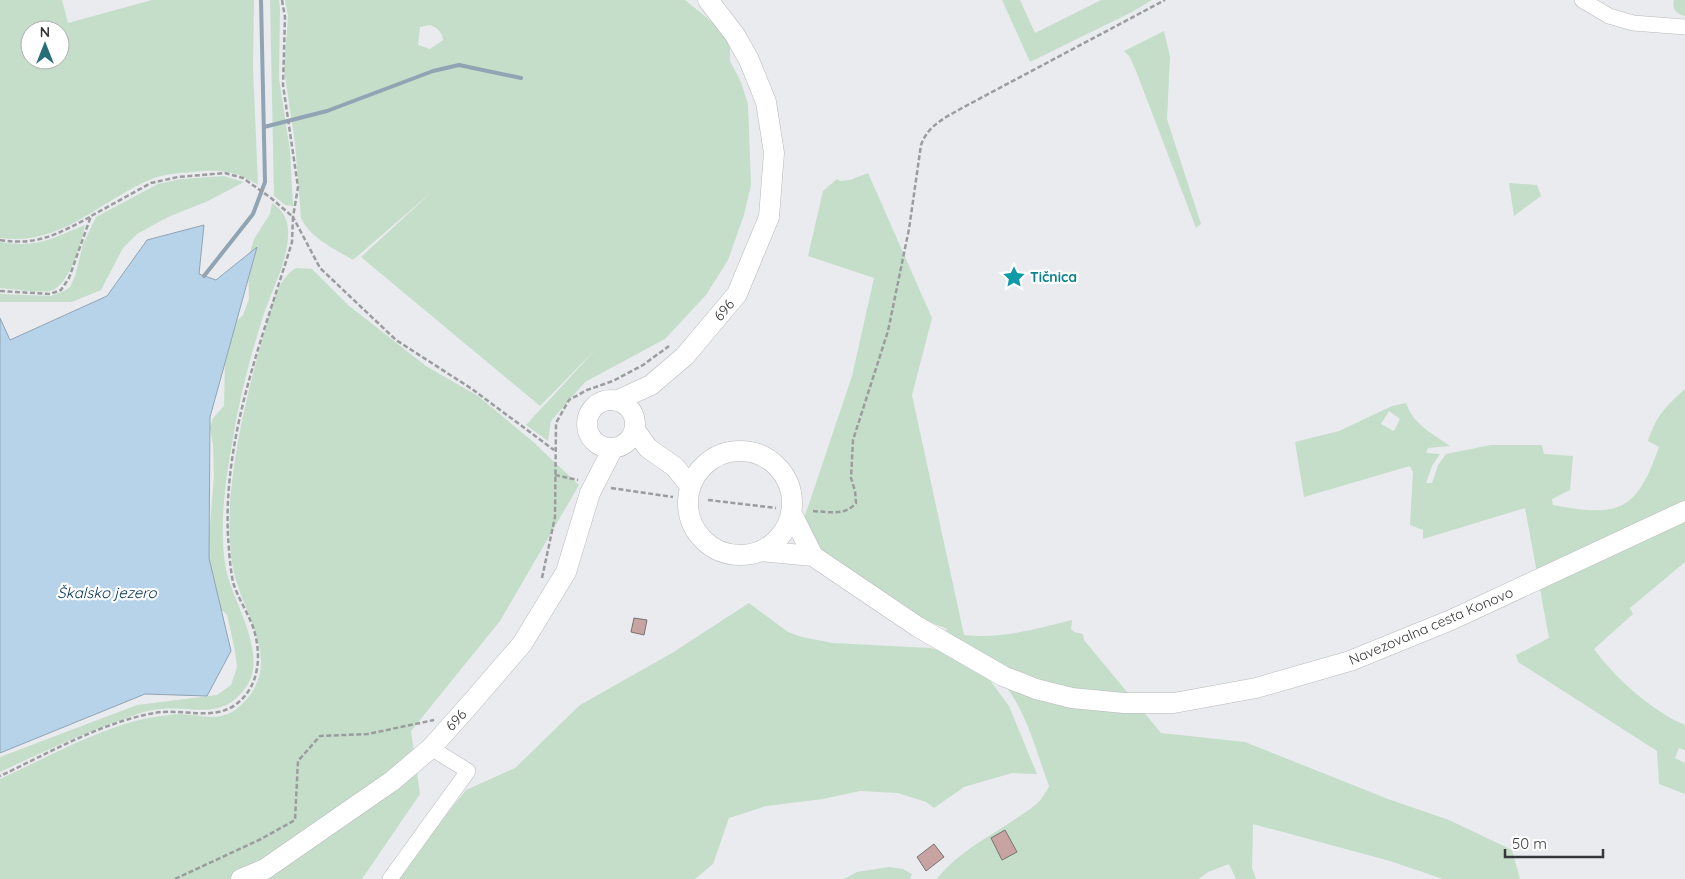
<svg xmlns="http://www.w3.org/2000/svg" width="1685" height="879" font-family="Quicksand,sans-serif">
	<rect width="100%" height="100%" fill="#eaebee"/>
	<path fill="#c4dec9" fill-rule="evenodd" d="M 0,0 L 62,0 L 68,23 L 152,0 L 254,0 L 253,67 L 258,185 C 235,170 220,169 192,172 C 180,173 166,174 154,178 C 101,199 62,247 0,238 ZM 30,30 L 60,30 L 60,60 L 30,60 Z
		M 270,0 L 279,0 L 280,8 L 279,78 L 290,151 L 293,206 L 285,205 L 274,196 Z
		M 285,0 L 685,0 L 711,21 L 730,44 L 730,61 L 741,82 L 748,104 L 751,185 L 744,215 L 728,260 L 706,295 L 665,339 L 585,382 L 551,421 L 548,441 L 526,425 L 598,347 L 540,406 L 361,257 L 434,190 L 353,260 C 335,249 310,238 301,218 L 295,143 L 284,70 L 288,16 ZM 430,25 C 437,28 442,31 443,40 L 430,49 L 418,45 L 420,27 Z
		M 1002,0 L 1020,0 L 1035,33 L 1101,0 L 1152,0 L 1132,12 L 1030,62 Z
		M 1674,0 L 1685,0 L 1685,16 C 1676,14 1672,10 1674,0 Z
		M 1164,31 L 1170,57 L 1167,119 L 1201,224 L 1196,228 L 1136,71 L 1130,57 L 1124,51 Z
		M 868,173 L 932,318 L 912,395 L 964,635 C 1001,639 1036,629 1072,620 L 1071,629 L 1074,632 L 1083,634 L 1084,640 L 1161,733 L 1245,742 L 1388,799 L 1449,820 L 1512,850 L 1520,879 L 1443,879 L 1390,861 L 1253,824 L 1252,868 L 1256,879 L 1236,879 L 1229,864 L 1208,872 L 1199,879 L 937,879 C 957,853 987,838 1014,820 C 1030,809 1041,804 1049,786 C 1035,749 1024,699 993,673 C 978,661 955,653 938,644 L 947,629 L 853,591 L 792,554 L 852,376 L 874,278 L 808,256 L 823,191 L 837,179 L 840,181 L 850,180 Z
		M 224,176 L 244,182 L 208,201 L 168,217 L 137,234 L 123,248 L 101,290 L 72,302 L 0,302 L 0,294 L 51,296 L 64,291 L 70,287 L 75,276 L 83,244 L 96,217 L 158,184 L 181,179 Z
		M 1509,183 L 1537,185 L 1541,196 L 1514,216 Z
		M 272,203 C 284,211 289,221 288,236 C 287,263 271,292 263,317 C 250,357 240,396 233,438 C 226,479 218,527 226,569 C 233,604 271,657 244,690 C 218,723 189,703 154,710 C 139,712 125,719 110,724 C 73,738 36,755 0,772 L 0,757 L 137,705 L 217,695 L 231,685 L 237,667 L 235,651 L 227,615 L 212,601 L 206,573 L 214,476 L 213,445 L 210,428 L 213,418 L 224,406 L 225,360 L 235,323 L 243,315 L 249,299 L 248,259 L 254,239 L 270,214 Z
		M 85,225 C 82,241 69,287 50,291 C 35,293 15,289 0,288 L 0,242 C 39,248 50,239 85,225 Z
		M 296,268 L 312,269 L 348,305 L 426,366 L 478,396 L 531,440 L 579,485 L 500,621 L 411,731 L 420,794 L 362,879 L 0,879 L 0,779 C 46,758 105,725 154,717 C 162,716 172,714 180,714 C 206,715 223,724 243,703 C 254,692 261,678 261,662 C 260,629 239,600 233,568 C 220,502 245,399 264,334 C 270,313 276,279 296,268 Z
		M 1685,389 L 1685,562 L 1630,608 L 1633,614 L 1594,649 C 1614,677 1653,712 1685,725 L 1685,750 L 1679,748 L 1675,758 L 1685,763 L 1685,794 L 1659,784 L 1657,751 L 1518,662 L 1516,655 L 1549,638 L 1525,508 L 1423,539 L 1423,530 L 1410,525 L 1413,472 L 1410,466 L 1304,497 L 1295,442 L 1339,431 L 1392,406 L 1406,403 C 1413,424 1432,433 1450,446 L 1428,448 L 1426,453 L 1440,454 L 1432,466 L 1426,483 L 1432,483 L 1438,465 L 1446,454 L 1491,445 L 1542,445 L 1544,454 L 1573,456 L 1570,490 L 1552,499 L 1553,505 C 1618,517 1636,513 1659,447 L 1648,441 C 1657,415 1665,407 1685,389 ZM 1389,411 L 1400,419 L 1394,431 L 1381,424 Z
		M 749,603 L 788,632 L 802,637 L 833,643 L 930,648 L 950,653 L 986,675 L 1009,706 L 1037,774 L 1012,773 L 964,787 L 934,808 L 926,802 L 898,793 L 860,791 L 823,799 L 766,806 L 729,818 L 713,864 L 695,879 L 399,879 L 425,841 L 466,790 L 515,768 L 580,705 L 672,653 Z
		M 889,867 L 903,869 L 912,874 L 910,879 L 844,879 L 857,872 Z"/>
	<path fill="#b7d3e9" stroke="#90a4b4" d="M 204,225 L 199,274 L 216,280 L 257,247 L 210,417 L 209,558 L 231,651 L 207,696 L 145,694 L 0,753 L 0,318 L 10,340 L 107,296 L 147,240 Z"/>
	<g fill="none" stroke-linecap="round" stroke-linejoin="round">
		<path stroke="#90a4b4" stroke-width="4" d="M 264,127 L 327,111 L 433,71 L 459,65 L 521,78
			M 204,276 L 253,214 L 265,182 L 261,0"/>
	</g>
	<path fill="#c7a4a1" stroke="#777373" d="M 634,618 L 647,620 L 644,635 L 631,632 Z
		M 1005,830 L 1017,852 L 1002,860 L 991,838 Z
		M 934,844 L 944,857 L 926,871 L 917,857 Z"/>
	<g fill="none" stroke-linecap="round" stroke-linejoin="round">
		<defs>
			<path id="minor" d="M 1582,0 L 1609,16 L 1633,23 L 1685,27
				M 390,879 L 468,771 L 431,748"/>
			<path id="major" d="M587 424a24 24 0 1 1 48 0a24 24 0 1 1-48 0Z
				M 616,401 L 651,385 L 685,356 L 737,294 L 769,217 L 774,153 L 766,102 L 749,60 L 735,35 L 708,0
				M 635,430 L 648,448 L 675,467 L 690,486
				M688 503a52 52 0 1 1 104 0a52 52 0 1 1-104 0Z
				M 791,512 L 813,556
				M 760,551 L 813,556 L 918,627 L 1003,676 L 1036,689 L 1072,698 L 1124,703 L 1174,703 L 1256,688 L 1350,661 L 1451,620 L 1685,511
				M 241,879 L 265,869 L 392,781 L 431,748 L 472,702 L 522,644 L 566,572 L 590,493 L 613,448"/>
		</defs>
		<use href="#minor" stroke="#b8b9bd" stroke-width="16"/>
		<use href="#major" stroke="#b8b9bd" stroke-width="21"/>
		<path stroke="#9b9c9e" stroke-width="2.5" stroke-dasharray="5 2.5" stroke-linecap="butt" d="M 282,0 L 285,17 L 283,85 L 298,187 L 293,217 L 320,268 L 396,340 L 472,389 L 554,450
			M 0,240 C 37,246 58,234 90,217
			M 0,291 L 50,294 L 61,290 L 69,278 L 91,216 L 151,183 L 178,177 L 225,173 L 243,178 L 271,198 L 293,217 L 292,242 C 263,338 223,434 228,537 C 229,551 230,567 233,582 C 238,599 249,614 254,630 C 262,657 259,688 235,705 C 213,721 180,708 154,713 C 100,723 49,753 0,776
			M 555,475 L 578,480
			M 611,488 L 673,497
			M 708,500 L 776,508
			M 813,511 C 829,512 845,516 856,503 L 855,491 L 851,478 L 853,440 L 888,331 L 909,229 L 921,145 C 928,125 945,118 962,108 L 1165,0
			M 542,578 L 555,517 L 556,423 L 569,400 L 587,390 L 613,381 L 643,365 L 669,346
			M 175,879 L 261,839 L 295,820 L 298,761 L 320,736 L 368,734 L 434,720"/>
		<use href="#minor" stroke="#fff" stroke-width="15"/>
		<use href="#major" stroke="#fff" stroke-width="20"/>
	</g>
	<defs>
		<symbol id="sight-bare" viewBox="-9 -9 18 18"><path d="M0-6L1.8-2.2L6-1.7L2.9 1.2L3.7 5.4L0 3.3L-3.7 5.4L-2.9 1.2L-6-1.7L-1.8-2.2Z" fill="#0f9aa8" stroke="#fff" stroke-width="2.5" paint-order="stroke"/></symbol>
	</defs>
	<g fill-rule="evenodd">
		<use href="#sight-bare" x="998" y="261" width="32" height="32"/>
	</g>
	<g text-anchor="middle" stroke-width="4.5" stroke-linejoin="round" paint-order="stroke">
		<g font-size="14" font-weight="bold" fill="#0d838f" stroke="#fff" text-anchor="start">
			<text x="1030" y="282">Tičnica</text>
		</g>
		<g font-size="14" fill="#363738" stroke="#fff">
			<text transform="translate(724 310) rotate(-50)" y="5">696</text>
			<text transform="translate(1431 626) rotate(-23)" y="5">Navezovalna cesta Konovo</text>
			<text transform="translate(456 720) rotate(-47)" y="5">696</text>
		</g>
		<g font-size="15" font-style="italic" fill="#003351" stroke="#fff">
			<text x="107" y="598">Škalsko jezero</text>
		</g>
	</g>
	<g transform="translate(45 45)"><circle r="24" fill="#ffffff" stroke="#afafaf"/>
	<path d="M0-4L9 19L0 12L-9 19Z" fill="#266e7a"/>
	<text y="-8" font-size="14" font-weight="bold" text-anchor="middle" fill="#363738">N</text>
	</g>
	<path d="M1505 849v8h98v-8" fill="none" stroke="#363738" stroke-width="2.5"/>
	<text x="1512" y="849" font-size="15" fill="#363738" stroke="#ffffff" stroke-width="4" paint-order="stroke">50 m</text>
</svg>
